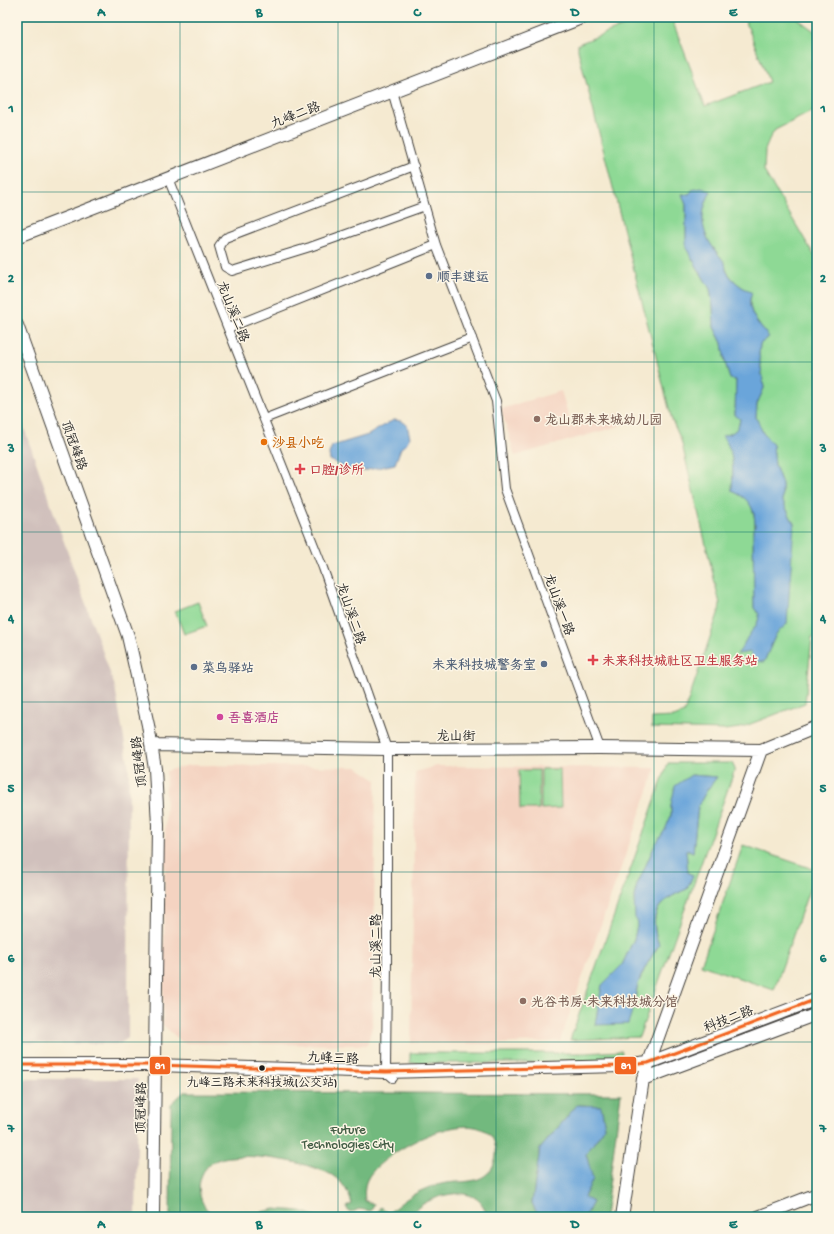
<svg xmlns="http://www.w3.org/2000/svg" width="834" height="1234" font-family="'Gochi Hand','LXGW WenKai TC',sans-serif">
	<rect width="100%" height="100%" fill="#fcf5e5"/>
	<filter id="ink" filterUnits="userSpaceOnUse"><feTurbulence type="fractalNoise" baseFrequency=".025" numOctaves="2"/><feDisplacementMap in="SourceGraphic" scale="8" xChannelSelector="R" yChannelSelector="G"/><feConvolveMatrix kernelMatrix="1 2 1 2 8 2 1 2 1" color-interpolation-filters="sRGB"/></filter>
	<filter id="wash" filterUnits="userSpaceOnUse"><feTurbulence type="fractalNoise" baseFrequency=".012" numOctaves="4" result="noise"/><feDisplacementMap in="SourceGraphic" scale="16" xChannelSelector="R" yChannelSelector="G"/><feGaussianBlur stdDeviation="0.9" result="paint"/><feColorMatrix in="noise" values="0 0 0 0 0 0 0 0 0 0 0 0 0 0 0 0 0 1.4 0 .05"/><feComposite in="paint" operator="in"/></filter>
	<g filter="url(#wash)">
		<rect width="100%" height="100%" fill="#f5ead1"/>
		<path fill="#f4d3c1" d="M 561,391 L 572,427 L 619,413 L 622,425 L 515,456 L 501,409 Z
			M 189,765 L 357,767 L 376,780 L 372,1028 L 367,1045 L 183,1043 L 163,1025 L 166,771 Z
			M 437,766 L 656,768 L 560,1041 L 490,1044 L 411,1043 L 415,772 Z"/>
		<path fill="#d0c0bc" d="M 17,408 L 115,687 L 129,768 L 128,1028 L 128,1038 L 119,1044 L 17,1043 Z
			M 17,1079 L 138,1079 L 136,1217 L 17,1217 Z"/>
		<path fill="#8ed995" stroke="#557a58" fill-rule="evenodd" d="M 646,17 L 671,17 L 705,106 L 769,82 L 744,17 L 795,17 L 817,33 L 817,109 L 775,130 L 770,138 L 765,150 L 764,171 L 817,260 L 817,635 L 812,637 L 805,703 L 740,728 L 724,730 L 652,728 L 652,718 L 674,717 L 684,713 L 719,611 L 720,604 L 681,440 L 672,420 L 578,50 L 578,44 ZM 711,191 C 701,211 699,226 712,246 C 716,252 721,257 725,263 C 726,266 725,269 727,271 C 733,282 743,288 752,293 C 745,310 759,325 769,337 L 760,344 L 759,355 L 764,388 L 757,404 L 756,417 L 763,433 L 773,445 L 775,465 L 782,484 L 782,500 L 794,524 L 776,634 L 764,662 L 751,652 L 738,654 C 742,649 743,645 746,640 C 752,629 759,627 759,614 L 754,608 L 753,529 L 755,527 C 755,508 749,498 732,491 C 733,472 735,451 723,436 C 734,433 739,430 740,419 L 735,415 L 736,380 L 730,379 L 725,362 L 722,343 L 714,327 L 713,307 L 710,289 L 686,248 L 686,205 L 683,194 L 689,195 Z
			M 198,602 L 207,626 L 184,634 L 175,611 Z
			M 668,763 L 732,763 L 735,769 L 639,1037 L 570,1040 ZM 691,775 L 717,777 L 707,790 L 698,806 L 693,852 L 686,850 L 688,873 L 693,875 L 687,889 C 658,901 648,913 659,945 L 647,964 L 638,984 L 633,1011 L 595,1025 L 602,985 L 622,965 L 634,939 L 638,922 L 634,897 L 637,885 L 655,845 L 665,830 L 671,816 L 671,805 Z
			M 541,769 L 560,769 L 561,808 L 541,809 Z
			M 519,770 L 539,770 L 539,809 L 520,809 Z
			M 743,845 L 816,870 L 774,990 L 701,965 Z
			M 622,1051 L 621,1058 L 591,1063 L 410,1063 L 410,1053 L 584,1053 Z"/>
		<path fill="#72b97e" stroke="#476a4d" d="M 184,1092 L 621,1094 L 605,1217 L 585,1217 L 593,1202 L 584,1197 L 592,1179 L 586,1154 L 605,1127 L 601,1106 L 577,1105 L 540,1149 L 532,1203 L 539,1217 L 487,1217 C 481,1184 444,1192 423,1204 C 418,1207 409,1216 405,1217 C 400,1219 386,1217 380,1217 L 377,1214 L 380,1207 L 389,1213 C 404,1199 421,1188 441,1184 C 457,1180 476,1185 488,1173 C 494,1167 497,1157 496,1148 C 486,1096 383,1150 368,1178 C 364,1185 364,1193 365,1201 L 374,1204 L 371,1211 L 359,1209 L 350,1213 L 346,1207 L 352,1204 C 349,1194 345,1185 336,1178 C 317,1162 240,1150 217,1160 C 193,1170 194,1205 216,1217 L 170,1217 L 171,1104 Z
			M 275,1209 L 301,1211 L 318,1217 L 247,1217 L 257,1213 Z"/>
		<path fill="#6aa5da" stroke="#43607b" d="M 701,188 L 711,191 C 701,211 699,226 712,246 C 716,252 721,257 725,263 C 726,266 725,269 727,272 C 733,282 743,288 752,293 C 744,309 759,325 769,337 L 760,344 L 759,355 L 764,388 L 757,404 L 756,417 L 763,433 L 773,445 L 775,465 L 782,484 L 782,500 L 794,524 L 787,624 L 776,634 L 764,662 L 752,661 L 751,652 L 737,654 C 742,649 743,645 746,640 C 751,629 759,627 759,614 L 754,608 L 753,529 L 755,526 C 755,508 749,498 732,491 C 733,472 735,451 722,436 C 734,433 738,431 740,419 L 735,415 L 736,380 L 730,379 L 725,362 L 722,343 L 714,327 L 713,307 L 710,289 L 686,248 L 686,205 L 682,194 L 689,195 L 692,190 Z
			M 394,420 L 402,421 L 407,425 L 410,437 L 406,444 L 401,448 L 395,464 L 363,471 L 353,472 L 330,460 L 329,454 L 332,446 L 368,435 L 388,423 Z
			M 691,775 L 717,777 L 707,790 L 698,806 L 693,852 L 686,850 L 688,873 L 693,875 L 687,889 C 658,901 647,913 659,945 C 651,957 643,970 638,984 C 634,997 633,1011 628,1024 L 595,1025 L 602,985 L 622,965 L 634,939 L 638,922 L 635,918 L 634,897 L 637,885 L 655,845 L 665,830 L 671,816 L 671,805 L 675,786 Z
			M 577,1105 L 601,1106 L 605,1127 L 586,1154 L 593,1179 L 584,1197 L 593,1202 L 585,1217 L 539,1217 L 532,1203 L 540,1149 Z"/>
	</g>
	<g filter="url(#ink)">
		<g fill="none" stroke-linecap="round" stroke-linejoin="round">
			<defs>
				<path id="street" d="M 392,91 L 436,245 L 496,401 L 505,489 L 600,748
					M 414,166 L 225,238 L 219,246 L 225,267 L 232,271 L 310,247 L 425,206
					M 168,178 L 323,568 L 387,749 L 387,961 L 386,1072 L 393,1078
					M 228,328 L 436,245
					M 264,419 L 472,338"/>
				<path id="secondary" d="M 17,237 L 584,17
					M 17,325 L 128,636 L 148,725 L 155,769 L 158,825 L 153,1217
					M 151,745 L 387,749 L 600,748 L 761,750 L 817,727
					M 17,1065 L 155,1065 L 386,1072 L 621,1066 L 648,1063 L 817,999
					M 643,1079 L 817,1014
					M 622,1217 L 643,1079 L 761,750
					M 758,1217 L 817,1194"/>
			</defs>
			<use href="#street" stroke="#3d3b37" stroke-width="10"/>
			<use href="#secondary" stroke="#3d3b37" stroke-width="14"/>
			<use href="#street" stroke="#fff" stroke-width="8"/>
			<use href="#secondary" stroke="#fff" stroke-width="12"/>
			<defs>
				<path id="bus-1" d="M 17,1065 L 155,1065 L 386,1072 L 621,1066 L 648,1063 L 817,999"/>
			</defs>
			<use href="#bus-1" stroke="#fcf5e5" stroke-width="6"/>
			<use href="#bus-1" stroke="#f26522" stroke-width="3"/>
		</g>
	</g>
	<path fill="none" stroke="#0f766e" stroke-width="1" stroke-opacity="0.55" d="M 180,17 L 180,1217M 338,17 L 338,1217M 496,17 L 496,1217M 654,17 L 654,1217M 17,192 L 817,192M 17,362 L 817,362M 17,532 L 817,532M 17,702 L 817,702M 17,872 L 817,872M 17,1042 L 817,1042"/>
	<g fill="#5c6f8a" stroke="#fcf5e5" stroke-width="1.5">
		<circle cx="429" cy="276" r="4"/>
		<circle cx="544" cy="664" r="4"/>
		<circle cx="194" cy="667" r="4"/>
	</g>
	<g fill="#8d6e63" stroke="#fcf5e5" stroke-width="1.5">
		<circle cx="537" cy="419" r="4"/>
		<circle cx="523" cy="1001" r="4"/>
	</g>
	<circle fill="#e8710a" stroke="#fcf5e5" stroke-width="1.5" cx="264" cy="442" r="4"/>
	<g fill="#e0444e" stroke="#fcf5e5" stroke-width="1.5">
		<path d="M298 463h4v4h4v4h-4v4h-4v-4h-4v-4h4z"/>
		<path d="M591 654h4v4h4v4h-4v4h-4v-4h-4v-4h4z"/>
	</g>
	<circle fill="#d1479c" stroke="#fcf5e5" stroke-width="1.5" cx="220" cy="717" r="4"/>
	<circle fill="#1c1c1c" stroke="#fcf5e5" stroke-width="1.5" cx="262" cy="1068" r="3.5"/>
	<g text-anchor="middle" stroke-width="3" stroke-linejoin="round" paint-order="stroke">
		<g font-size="12" fill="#1c1c1c" stroke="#fcf5e5">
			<text x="262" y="1086">九峰三路未来科技城(公交站)</text>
		</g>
		<g font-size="13" fill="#1c1c1c" stroke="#fcf5e5">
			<text transform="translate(295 114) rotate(-21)" y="5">九峰二路</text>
			<text transform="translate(234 311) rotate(68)" y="5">龙山溪二路</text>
			<text transform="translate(75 445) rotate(70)" y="5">顶冠峰路</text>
			<text transform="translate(560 604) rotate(70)" y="5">龙山溪一路</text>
			<text transform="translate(352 613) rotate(71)" y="5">龙山溪二路</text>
			<text x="456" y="740">龙山街</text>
			<text transform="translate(138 762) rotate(-97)" y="5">顶冠峰路</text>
			<text transform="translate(375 946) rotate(-90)" y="5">龙山溪二路</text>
			<text transform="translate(728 1018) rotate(-21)" y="5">科技二路</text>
			<text transform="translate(333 1057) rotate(2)" y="5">九峰三路</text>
			<text transform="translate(140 1108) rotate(-89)" y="5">顶冠峰路</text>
		</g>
		<g font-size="13" font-weight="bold" fill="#4e5e75" stroke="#fcf5e5" text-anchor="start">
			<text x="437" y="281">顺丰速运</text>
			<text x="536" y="669" text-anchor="end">未来科技城警务室</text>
			<text x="202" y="672">菜鸟驿站</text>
		</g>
		<g font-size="13" font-weight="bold" fill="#785e54" stroke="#fcf5e5" text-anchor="start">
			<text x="545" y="424">龙山郡未来城幼儿园</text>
			<text x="531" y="1006">光谷书房·未来科技城分馆</text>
		</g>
		<g font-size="13" font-weight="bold" fill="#c56008" stroke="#fcf5e5" text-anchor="start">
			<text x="272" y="447">沙县小吃</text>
		</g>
		<g font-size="13" font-weight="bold" fill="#be3a42" stroke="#fcf5e5" text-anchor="start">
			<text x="309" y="474">口腔/诊所</text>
			<text x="602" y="665">未来科技城社区卫生服务站</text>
		</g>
		<g font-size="13" font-weight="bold" fill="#b23c85" stroke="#fcf5e5" text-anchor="start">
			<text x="228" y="722">吾喜酒店</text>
		</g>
		<g font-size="13" fill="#445e46" stroke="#fcf5e5">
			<text x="348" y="1133">Future<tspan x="348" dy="15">Technologies City</tspan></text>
		</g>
	</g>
	<g stroke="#fcf5e5" stroke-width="1.5">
		<rect x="149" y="1056" width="22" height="19" rx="4" fill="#f26522"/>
		<rect x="614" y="1056" width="23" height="19" rx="4" fill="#f26522"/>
	</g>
	<g font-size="11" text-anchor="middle" font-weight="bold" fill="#fff">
		<text x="160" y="1069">81</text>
		<text x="626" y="1069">81</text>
	</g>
	<rect width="834" height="1234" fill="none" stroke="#fcf5e5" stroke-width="44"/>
	<rect x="22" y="22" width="790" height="1190" fill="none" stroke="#0f766e" stroke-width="1.5"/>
	<g font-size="13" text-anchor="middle" font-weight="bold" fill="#0f766e">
		<text x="101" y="16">A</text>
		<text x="259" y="16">B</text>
		<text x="417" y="16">C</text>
		<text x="575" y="16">D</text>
		<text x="733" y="16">E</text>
		<text x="11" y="112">1</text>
		<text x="823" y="112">1</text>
		<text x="11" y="282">2</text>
		<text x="823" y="282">2</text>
		<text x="11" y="452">3</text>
		<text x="823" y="452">3</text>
		<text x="11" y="622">4</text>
		<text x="823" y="622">4</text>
		<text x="11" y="792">5</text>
		<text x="823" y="792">5</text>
		<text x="11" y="962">6</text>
		<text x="823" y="962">6</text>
		<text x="11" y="1132">7</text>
		<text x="823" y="1132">7</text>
		<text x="101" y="1228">A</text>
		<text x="259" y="1228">B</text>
		<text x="417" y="1228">C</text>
		<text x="575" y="1228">D</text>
		<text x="733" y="1228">E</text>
	</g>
</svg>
